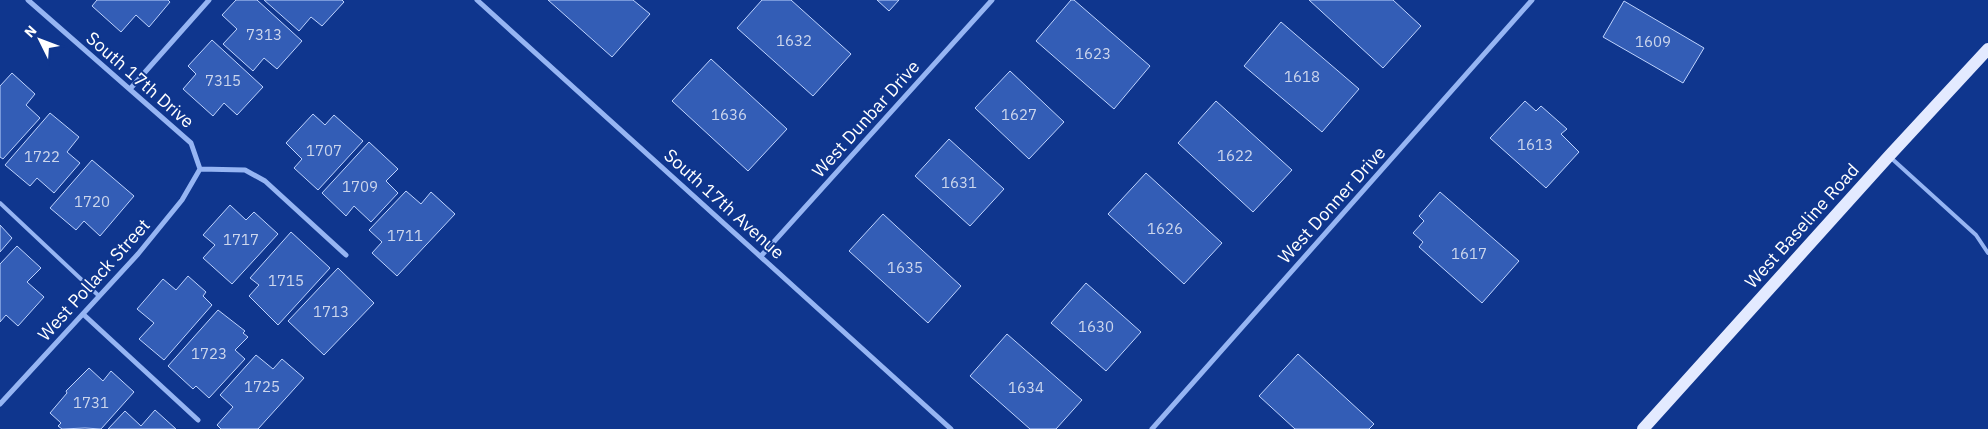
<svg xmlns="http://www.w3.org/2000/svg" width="1988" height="429" font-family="'IBM Plex Sans',sans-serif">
	<rect width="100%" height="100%" fill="#0f368e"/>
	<path fill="#335db6" stroke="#bed3fe" d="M 97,0 L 168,0 L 170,2 L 149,27 L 136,15 L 121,32 L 92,6 Z
		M 236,0 L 257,0 L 302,41 L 277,69 L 264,58 L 253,71 L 223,44 L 237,29 L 222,15 Z
		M 264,0 L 342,0 L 344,2 L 322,26 L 311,17 L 299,31 Z
		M 548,0 L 633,0 L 650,14 L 612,57 Z
		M 762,0 L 791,0 L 851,54 L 813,96 L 737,28 Z
		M 877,0 L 899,0 L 889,11 Z
		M 1071,0 L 1074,0 L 1150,66 L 1114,109 L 1036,41 Z
		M 1309,0 L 1393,0 L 1421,26 L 1383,68 Z
		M 1624,1 L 1704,48 L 1683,83 L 1603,37 Z
		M 1281,22 L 1359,89 L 1322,132 L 1244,66 Z
		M 212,40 L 263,87 L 237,115 L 224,103 L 213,116 L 183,89 L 196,74 L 188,66 Z
		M 711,59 L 787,129 L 748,171 L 672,101 Z
		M 1010,71 L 1064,122 L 1029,159 L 975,108 Z
		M 12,73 L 35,94 L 26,105 L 40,118 L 3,159 L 0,157 L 0,86 Z
		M 1216,101 L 1292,170 L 1253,212 L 1178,143 Z
		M 1525,101 L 1536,111 L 1541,106 L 1567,129 L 1561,134 L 1579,152 L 1546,188 L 1490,138 Z
		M 50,113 L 79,137 L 67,152 L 80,163 L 54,193 L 37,178 L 30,186 L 5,165 Z
		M 313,114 L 325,125 L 334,115 L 363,141 L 318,190 L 294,168 L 302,159 L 286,143 Z
		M 949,139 L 1004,189 L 970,226 L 915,176 Z
		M 369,142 L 398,169 L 386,181 L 398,193 L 371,222 L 354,206 L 346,216 L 322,193 Z
		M 92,160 L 134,196 L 100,236 L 84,221 L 76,230 L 50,208 Z
		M 1146,173 L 1222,243 L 1184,284 L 1108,214 Z
		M 406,191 L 421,204 L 431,192 L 455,214 L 397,276 L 372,253 L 382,242 L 369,230 Z
		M 1440,192 L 1519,261 L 1482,303 L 1419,247 L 1423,242 L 1413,233 L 1424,221 L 1419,216 Z
		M 230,205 L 246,220 L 254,212 L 278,234 L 232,284 L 203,258 L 215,245 L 203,235 Z
		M 883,214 L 961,286 L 928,323 L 849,251 Z
		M 0,225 L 12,238 L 0,252 Z
		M 291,232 L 330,268 L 278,325 L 249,296 L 259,285 L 250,278 Z
		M 17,246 L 41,268 L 27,282 L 44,297 L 18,326 L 6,315 L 0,322 L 0,264 Z
		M 338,268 L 374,303 L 324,355 L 288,321 Z
		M 188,276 L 206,292 L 203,296 L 212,305 L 164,360 L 139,339 L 154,323 L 137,309 L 163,279 L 176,290 Z
		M 1086,283 L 1141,332 L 1106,371 L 1051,323 Z
		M 218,310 L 245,331 L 243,333 L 248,337 L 235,350 L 245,359 L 209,398 L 196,386 L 193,389 L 168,366 Z
		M 1007,334 L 1082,400 L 1056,429 L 1030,429 L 970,376 Z
		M 1298,354 L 1374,424 L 1369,429 L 1295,429 L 1259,396 Z
		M 256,355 L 273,369 L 282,359 L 304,378 L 258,429 L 221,429 L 217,425 L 233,407 L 220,395 Z
		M 89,368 L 103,381 L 111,371 L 134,392 L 101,429 L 85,428 L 62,429 L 58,426 L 61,423 L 50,413 L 67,393 L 66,391 Z
		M 155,410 L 176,429 L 108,429 L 125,411 L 141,426 Z"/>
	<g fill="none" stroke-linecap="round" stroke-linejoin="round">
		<path stroke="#96b5f3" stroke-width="4" d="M 1890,157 L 1976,235 L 1988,253
			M 0,203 L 99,296"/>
		<path stroke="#96b5f3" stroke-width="5" d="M 28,0 L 191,143 L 200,169
			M 477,0 L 951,429
			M 130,89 L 209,0
			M 200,169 L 245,170 L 265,181 L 346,255
			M 761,256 L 992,0
			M 83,314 L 198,420
			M 0,404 L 138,254 L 182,200 L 200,169
			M 1152,429 L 1532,0"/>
		<path stroke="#e3eaff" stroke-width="12" d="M 1643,429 L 1889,156 L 1988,49"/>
	</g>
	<g text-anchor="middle" stroke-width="4" stroke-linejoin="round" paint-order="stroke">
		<g font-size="15" fill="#ccd6ed">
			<text x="264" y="40">7313</text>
			<text x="794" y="46">1632</text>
			<text x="1653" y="47">1609</text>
			<text x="1093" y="59">1623</text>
			<text x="1302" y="82">1618</text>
			<text x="223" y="86">7315</text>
			<text x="729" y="120">1636</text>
			<text x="1019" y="120">1627</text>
			<text x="1535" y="150">1613</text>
			<text x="324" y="156">1707</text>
			<text x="1235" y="161">1622</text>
			<text x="42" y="162">1722</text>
			<text x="959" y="188">1631</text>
			<text x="360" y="192">1709</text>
			<text x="92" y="207">1720</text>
			<text x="1165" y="234">1626</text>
			<text x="405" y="241">1711</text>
			<text x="241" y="245">1717</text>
			<text x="1469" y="259">1617</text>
			<text x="905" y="273">1635</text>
			<text x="286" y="286">1715</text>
			<text x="331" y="317">1713</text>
			<text x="1096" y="332">1630</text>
			<text x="209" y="359">1723</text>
			<text x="262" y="392">1725</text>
			<text x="1026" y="393">1634</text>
			<text x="91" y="408">1731</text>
		</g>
		<g font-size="18" fill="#fff" stroke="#0f368e">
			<text transform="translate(140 80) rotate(41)" y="6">South 17th Drive</text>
			<text transform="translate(866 119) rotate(-48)" y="6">West Dunbar Drive</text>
			<text transform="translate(724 204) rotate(42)" y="6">South 17th Avenue</text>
			<text transform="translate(1332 205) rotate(-48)" y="6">West Donner Drive</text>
			<text transform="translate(1802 226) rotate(-48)" y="6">West Baseline Road</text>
			<text transform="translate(94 280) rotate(-48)" y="6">West Pollack Street</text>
		</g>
	</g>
	<g transform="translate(40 40) rotate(312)" stroke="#0f368e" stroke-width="4" paint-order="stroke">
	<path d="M0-4L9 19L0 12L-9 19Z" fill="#ffffff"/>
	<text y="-8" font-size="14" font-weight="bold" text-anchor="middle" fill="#ffffff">N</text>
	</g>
</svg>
